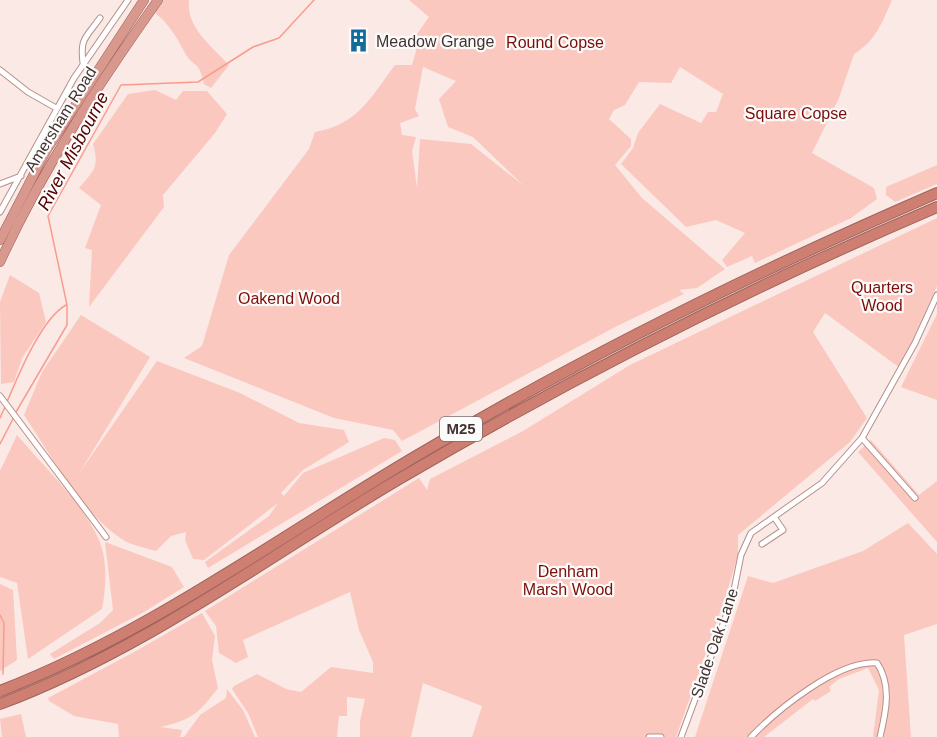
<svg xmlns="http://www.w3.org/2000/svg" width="937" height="737" font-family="Arial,sans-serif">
	<rect width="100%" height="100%" fill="#fbe9e6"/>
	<path fill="#fac8bf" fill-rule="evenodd" d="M 163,0 L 189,0 C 186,28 212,46 229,65 L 211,88 L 204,84 C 199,59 193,68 185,53 C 176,36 169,24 154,12 Z
		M 409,0 L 892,0 C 883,21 875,42 854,54 L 839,98 L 812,153 L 874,188 L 877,199 L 851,218 L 755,263 L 752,256 L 727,267 L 722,260 L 745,233 L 716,220 L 686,227 L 621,164 L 633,148 L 638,133 L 660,104 L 701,123 L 708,112 L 716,112 L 723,94 L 680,67 L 671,83 L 639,82 L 625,105 L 614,110 L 609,119 L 631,139 L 631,146 L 615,165 L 642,198 L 725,269 L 697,288 L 679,290 L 684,294 L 619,325 L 402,441 L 393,430 L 334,418 L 184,358 L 202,346 L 229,255 L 309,149 L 315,132 C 359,124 370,98 395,65 L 412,65 L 416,51 L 412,41 L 429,17 ZM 423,67 L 456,81 L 439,99 L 448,127 L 473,137 L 524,186 L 471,144 L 420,139 L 417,188 L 412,151 L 416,137 L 402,135 L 400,123 L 419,116 L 415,109 Z
		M 155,90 L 176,100 L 183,91 L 207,91 L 227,114 L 215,133 L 163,195 L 164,207 L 89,307 L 92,250 L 85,248 L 101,205 L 79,188 C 93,171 100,168 93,144 L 128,94 Z
		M 937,165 L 937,184 L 895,202 L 886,195 L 886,187 Z
		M 937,218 L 937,286 L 900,368 L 825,313 L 813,332 L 867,418 L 850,442 L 738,535 L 738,555 L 726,596 L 676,737 L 472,737 L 482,706 L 423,683 L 411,737 L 360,737 L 360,721 L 365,699 L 347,697 L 347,716 L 339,716 L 337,737 L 258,737 L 248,713 L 232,689 L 234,686 L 257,674 L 286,689 L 301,692 L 331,667 L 373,673 L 373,662 L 359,630 L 350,592 L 243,640 L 248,657 L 236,663 L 219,653 L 216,626 L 205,611 L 419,478 L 427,490 L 430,479 L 523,431 L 630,365 Z
		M 10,275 L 39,293 L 46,322 L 22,358 L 14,382 L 1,384 L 0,302 Z
		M 937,314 L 937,400 L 901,387 Z
		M 81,315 L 150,357 L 80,472 L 157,361 L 240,393 L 299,423 L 344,430 L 349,442 L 303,470 L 281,493 L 284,496 L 303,473 L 384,438 L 395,440 L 402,451 L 208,568 L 205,562 L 269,516 L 278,503 L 204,560 L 193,559 L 185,540 L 186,532 L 171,536 L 156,551 C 146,548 134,546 125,541 C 83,516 51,455 24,415 L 42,372 Z
		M 17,435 C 43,466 83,503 99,540 C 108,561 106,588 102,609 L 28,659 L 17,583 L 0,577 L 0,471 Z
		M 871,440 L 919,495 L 937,481 L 937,542 L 858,452 Z
		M 908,523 L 937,554 L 937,624 L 904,635 L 911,737 L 873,737 L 879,690 L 868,668 L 839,679 L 829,687 L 831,691 L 815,701 L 813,699 L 764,737 L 695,737 L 748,576 L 773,583 L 863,551 Z
		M 105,542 L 172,567 L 184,587 L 144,612 L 54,659 L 50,654 L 100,623 L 113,610 Z
		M 0,584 L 13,590 L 17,660 L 0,671 Z
		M 202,613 L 215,636 L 212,660 L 218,688 C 199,713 192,720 160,727 L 182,730 L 180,737 L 119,737 L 118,724 L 74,716 L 49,701 L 48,698 L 136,651 Z
		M 227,689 L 243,710 L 255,737 L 184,737 L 200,715 L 226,698 Z
		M 21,714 L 26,737 L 2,737 L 0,719 Z"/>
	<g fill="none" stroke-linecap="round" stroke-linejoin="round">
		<path stroke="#f99c8e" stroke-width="1.5" d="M 7,402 C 18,376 41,319 66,305
			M 16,412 L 67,325 L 67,305 L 48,216 L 121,85 L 198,82 L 253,47 L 279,38 L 314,0
			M 0,418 L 5,407
			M 0,444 L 14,417
			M 0,615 L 4,623 L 3,674"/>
		<defs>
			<path id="minor" d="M 83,63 C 80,38 85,39 100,18
				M 0,70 L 28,92 L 56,108
				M 0,184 L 21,176
				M 0,212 L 74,78 L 128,0
				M 0,396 L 106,537
				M 862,438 L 915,498
				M 762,544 L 783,530 L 774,517
				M 649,737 L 661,737
				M 681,737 L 732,600 L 741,555 L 751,533 L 822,483 L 862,438 L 915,343 L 937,295
				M 751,737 C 777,710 838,660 877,663 C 892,685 886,712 880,737"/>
			<path id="trunk" d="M 0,240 L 47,149 L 144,0
				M 0,262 C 43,168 99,84 158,0"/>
			<path id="motorway" d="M 0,691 C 150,633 280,536 418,455 C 584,356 759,270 937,193
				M 0,704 C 144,650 267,557 399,479 C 573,377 752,286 937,207"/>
		</defs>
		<use href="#minor" stroke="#b78f89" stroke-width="7"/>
		<use href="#trunk" stroke="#9e645b" stroke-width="10"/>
		<use href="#motorway" stroke="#9e645b" stroke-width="12"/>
		<use href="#minor" stroke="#fff" stroke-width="5"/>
		<use href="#trunk" stroke="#d8988e" stroke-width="9"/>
		<use href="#motorway" stroke="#cf7e72" stroke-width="10"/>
	</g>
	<defs>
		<symbol id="building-bare" viewBox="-9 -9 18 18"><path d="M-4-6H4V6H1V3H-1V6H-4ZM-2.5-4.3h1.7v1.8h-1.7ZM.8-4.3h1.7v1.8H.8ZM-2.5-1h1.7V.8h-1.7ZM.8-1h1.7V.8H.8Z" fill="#136b9b" stroke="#fbfbfb" stroke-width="2.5" paint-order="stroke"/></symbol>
	</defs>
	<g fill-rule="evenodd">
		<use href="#building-bare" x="342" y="24" width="33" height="33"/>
	</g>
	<g text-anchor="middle" stroke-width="4.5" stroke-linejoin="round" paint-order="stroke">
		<rect fill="#fbfbfb" stroke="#7a6f6d" stroke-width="1.5" x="440" y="417" width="42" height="24" rx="4.5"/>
		<g font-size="15" font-weight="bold" fill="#433330">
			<text x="461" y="434">M25</text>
		</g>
		<g font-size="16" fill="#433330" stroke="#fbfbfb" text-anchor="start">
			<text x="376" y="47">Meadow Grange</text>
		</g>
		<g font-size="16" fill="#7c0d06" stroke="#fbfbfb">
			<text x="555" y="48">Round Copse</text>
			<text x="796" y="119">Square Copse</text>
			<text x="882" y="293">Quarters<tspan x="882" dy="18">Wood</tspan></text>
			<text x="289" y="304">Oakend Wood</text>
			<text x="568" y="577">Denham<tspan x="568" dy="18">Marsh Wood</tspan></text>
		</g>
		<g font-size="16" fill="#433330" stroke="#fbfbfb">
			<text transform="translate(60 119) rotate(-58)" y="6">Amersham Road</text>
			<text transform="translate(714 643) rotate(-71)" y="6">Slade Oak Lane</text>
		</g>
		<g font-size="18" font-style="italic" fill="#550100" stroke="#fbfbfb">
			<text transform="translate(73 151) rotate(-62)" y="6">River Misbourne</text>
		</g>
	</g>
</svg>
